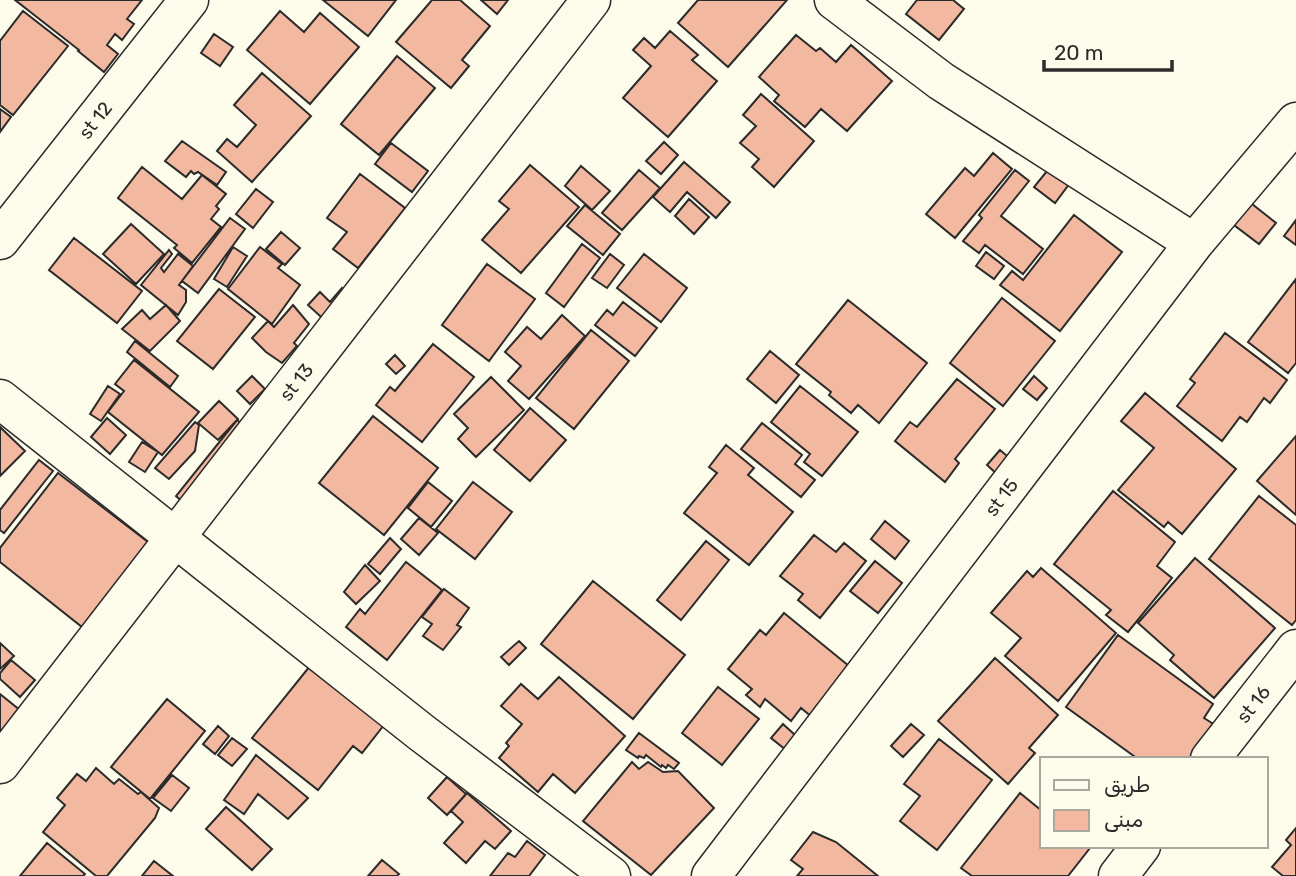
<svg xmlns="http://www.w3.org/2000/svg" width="1296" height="876" font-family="Rubik,Cairo,sans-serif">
	<rect width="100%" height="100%" fill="#fdfbea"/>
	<path fill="#f2b8a0" stroke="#2b2b2b" stroke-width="2" d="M 15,0 L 142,0 L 127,19 L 134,24 L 122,40 L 115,34 L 107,45 L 118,54 L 104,72 L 78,51 L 79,50 Z
		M 323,0 L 396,0 L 368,36 Z
		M 432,0 L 460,0 L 490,26 L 462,60 L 469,66 L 451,88 L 396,42 Z
		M 481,0 L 508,0 L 497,14 Z
		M 698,0 L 787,0 L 728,67 L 678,23 Z
		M 917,0 L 953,0 L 964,9 L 939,40 L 906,14 Z
		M 23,11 L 68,46 L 13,115 L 0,105 L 0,41 Z
		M 280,11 L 304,32 L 320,13 L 359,47 L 310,104 L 247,50 Z
		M 670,31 L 698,55 L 692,60 L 717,81 L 668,137 L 623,98 L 651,66 L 633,50 L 644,38 L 655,48 Z
		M 214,34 L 233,47 L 220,66 L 201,53 Z
		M 796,35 L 816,51 L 820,48 L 836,62 L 851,45 L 892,81 L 847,131 L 821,109 L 805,127 L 774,101 L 779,95 L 759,77 Z
		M 397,56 L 435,88 L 379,155 L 341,124 Z
		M 262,73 L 311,116 L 252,182 L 217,151 L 227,139 L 237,147 L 256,125 L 234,105 Z
		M 761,94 L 814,141 L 774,187 L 752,167 L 759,159 L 740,143 L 756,126 L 743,115 Z
		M 0,109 L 11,117 L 0,132 Z
		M 182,141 L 226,172 L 217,185 L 198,172 L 194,174 L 191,171 L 186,177 L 165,161 Z
		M 664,142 L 678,155 L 661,174 L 646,161 Z
		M 391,143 L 428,171 L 412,192 L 375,164 Z
		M 993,153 L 1012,169 L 955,238 L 926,214 L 965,168 L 974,176 Z
		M 1056,160 L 1076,175 L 1055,203 L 1034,187 Z
		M 684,162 L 730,202 L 716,218 L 687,192 L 670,212 L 653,197 Z
		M 530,165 L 579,207 L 521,273 L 482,240 L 509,209 L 499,201 Z
		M 581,166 L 610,191 L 592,210 L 565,186 Z
		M 142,167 L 182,199 L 202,175 L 226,194 L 216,206 L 219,209 L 211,219 L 221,227 L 192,263 L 174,248 L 177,245 L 118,198 Z
		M 639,170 L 660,188 L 622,230 L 602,213 Z
		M 1015,170 L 1029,181 L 1001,216 L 1043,249 L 1023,274 L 985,245 L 979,253 L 963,241 L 982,218 L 979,215 Z
		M 360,174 L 405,208 L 358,268 L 333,249 L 347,232 L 327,218 Z
		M 256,189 L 273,202 L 253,228 L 236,214 Z
		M 689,199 L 709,217 L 694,234 L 675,216 Z
		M 1247,200 L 1276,223 L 1259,244 L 1230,222 Z
		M 585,205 L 620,234 L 603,255 L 567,226 Z
		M 1074,215 L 1122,252 L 1060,331 L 1000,285 L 1012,271 L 1023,280 Z
		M 230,218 L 245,229 L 198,293 L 182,281 Z
		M 1296,220 L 1296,245 L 1284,236 Z
		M 131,224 L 164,254 L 136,284 L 103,254 Z
		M 281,232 L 300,248 L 285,265 L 266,249 Z
		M 74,238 L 142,291 L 117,323 L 49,270 Z
		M 582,244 L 600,258 L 564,307 L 546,293 Z
		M 233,247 L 247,256 L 227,287 L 214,279 Z
		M 260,247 L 282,264 L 278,268 L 300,285 L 272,324 L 228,289 Z
		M 169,250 L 172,254 L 161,268 L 164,272 L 178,254 L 193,266 L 179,285 L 186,290 L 186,302 L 178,315 L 141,285 Z
		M 986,252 L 1004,266 L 994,279 L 976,266 Z
		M 610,254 L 624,265 L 607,288 L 592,278 Z
		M 644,254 L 687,288 L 661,322 L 617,288 Z
		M 487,264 L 535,299 L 489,361 L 442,325 Z
		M 1296,279 L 1296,363 L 1288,373 L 1248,342 Z
		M 342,288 L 354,298 L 332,327 L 308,305 L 320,292 L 330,302 Z
		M 219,289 L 255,317 L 213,369 L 177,341 Z
		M 1002,298 L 1055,341 L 1003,406 L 950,363 Z
		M 848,300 L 927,363 L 879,423 L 858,405 L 851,413 L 829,395 L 831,392 L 796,364 Z
		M 623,302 L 657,328 L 635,356 L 595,325 L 607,310 L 613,315 Z
		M 166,305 L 180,321 L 150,351 L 122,329 L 142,310 L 150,319 Z
		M 293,305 L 309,324 L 294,343 L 297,346 L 282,363 L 266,352 L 252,338 L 268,321 L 274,327 Z
		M 562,315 L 585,336 L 529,399 L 508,381 L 521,366 L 505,352 L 527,327 L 541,339 Z
		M 591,330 L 629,361 L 574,429 L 536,398 Z
		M 1225,333 L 1287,380 L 1270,403 L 1264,398 L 1247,422 L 1240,417 L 1222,441 L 1177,406 L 1195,383 L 1190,379 Z
		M 135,341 L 178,376 L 170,387 L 127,352 Z
		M 433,344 L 474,377 L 422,442 L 376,405 L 390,387 L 395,391 Z
		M 770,351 L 799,375 L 776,403 L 747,379 Z
		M 395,355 L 405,366 L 396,374 L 386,364 Z
		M 134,360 L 199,412 L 162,455 L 108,412 L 124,391 L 115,384 Z
		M 252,376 L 265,389 L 250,404 L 237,391 Z
		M 1034,376 L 1047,388 L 1037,400 L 1023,389 Z
		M 491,377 L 524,410 L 476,457 L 458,439 L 468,428 L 454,414 Z
		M 957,379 L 995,409 L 955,459 L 959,463 L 945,482 L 895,441 L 910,422 L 917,427 Z
		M 108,386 L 120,394 L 101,421 L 90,414 Z
		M 800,386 L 858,432 L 822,476 L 804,462 L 810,454 L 771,422 Z
		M 1145,393 L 1236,469 L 1182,534 L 1168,522 L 1164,527 L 1118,490 L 1154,448 L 1121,421 Z
		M 219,401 L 238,419 L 218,440 L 198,423 Z
		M 530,408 L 566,440 L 530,481 L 494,450 Z
		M 373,416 L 438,468 L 384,535 L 319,483 Z
		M 107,418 L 126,435 L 110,454 L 91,437 Z
		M 237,420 L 253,433 L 191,509 L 176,496 Z
		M 195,422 L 199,425 L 195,451 L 169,479 L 155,468 Z
		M 762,423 L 802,455 L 795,464 L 815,480 L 801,497 L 741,449 Z
		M 0,427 L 25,451 L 0,476 Z
		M 1296,436 L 1296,515 L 1257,481 Z
		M 142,442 L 158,452 L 145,472 L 129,462 Z
		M 726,445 L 754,468 L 748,475 L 793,512 L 749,565 L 684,513 L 717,473 L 709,467 Z
		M 1000,450 L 1013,461 L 999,476 L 987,465 Z
		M 39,460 L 53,471 L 4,533 L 0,530 L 0,510 Z
		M 58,473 L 148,542 L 82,627 L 0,562 L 0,548 Z
		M 428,482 L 452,501 L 431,527 L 408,508 Z
		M 473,482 L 512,512 L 475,559 L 436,529 Z
		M 1113,491 L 1175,542 L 1157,566 L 1172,578 L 1128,632 L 1106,615 L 1111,610 L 1054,564 Z
		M 1259,496 L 1296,525 L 1296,620 L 1292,625 L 1209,559 Z
		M 419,518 L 438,533 L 419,555 L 401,539 Z
		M 885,521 L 909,541 L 895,559 L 871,539 Z
		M 814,535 L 836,552 L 844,543 L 866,561 L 820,618 L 798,600 L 803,594 L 780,576 Z
		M 390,538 L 401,549 L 380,574 L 368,564 Z
		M 706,541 L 729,560 L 681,620 L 657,600 Z
		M 1195,558 L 1275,628 L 1214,698 L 1170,660 L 1174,655 L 1138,623 Z
		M 875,561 L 902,583 L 878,613 L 850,591 Z
		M 406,562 L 442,590 L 387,660 L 346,627 L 360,609 L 365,614 Z
		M 365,565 L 380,581 L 356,604 L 344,592 Z
		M 1041,568 L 1116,633 L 1058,701 L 1005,656 L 1021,638 L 991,613 L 1027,571 L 1033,577 Z
		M 593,581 L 685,655 L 633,719 L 541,644 Z
		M 444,589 L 469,608 L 457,625 L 461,627 L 443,650 L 423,636 L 432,624 L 422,617 Z
		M 784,613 L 860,675 L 813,718 L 801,708 L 791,721 L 765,699 L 760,707 L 746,695 L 752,689 L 728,669 L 760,630 L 766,635 Z
		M 1118,635 L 1213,704 L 1204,718 L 1215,725 L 1190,759 L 1138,759 L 1066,707 Z
		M 519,641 L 526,648 L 509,665 L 501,657 Z
		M 0,643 L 14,656 L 0,669 Z
		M 995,658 L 1058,715 L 1029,748 L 1035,753 L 1008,784 L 938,721 Z
		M 11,660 L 35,680 L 20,697 L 0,679 L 0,673 Z
		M 310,666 L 384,725 L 362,753 L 353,746 L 318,790 L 252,738 Z
		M 559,677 L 625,736 L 575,793 L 553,774 L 538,792 L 499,758 L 509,746 L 506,743 L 522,724 L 501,706 L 521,684 L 538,699 Z
		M 718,687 L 759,719 L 722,765 L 682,733 Z
		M 0,694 L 26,715 L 0,747 Z
		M 167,699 L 205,731 L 150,799 L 111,767 Z
		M 783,724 L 796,736 L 786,750 L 771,738 Z
		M 911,724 L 924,735 L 903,757 L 891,746 Z
		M 218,726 L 229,736 L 215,754 L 203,744 Z
		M 639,733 L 679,763 L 674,769 L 668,765 L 666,768 L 662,765 L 661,767 L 646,755 L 644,758 L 639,756 L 638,758 L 626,750 Z
		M 232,738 L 247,749 L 232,766 L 218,755 Z
		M 939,739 L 992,780 L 937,850 L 900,821 L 920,796 L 904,784 Z
		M 256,755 L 308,798 L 288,819 L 258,794 L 244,814 L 224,800 Z
		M 632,762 L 639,769 L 648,762 L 663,772 L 678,771 L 714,808 L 651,875 L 583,821 Z
		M 96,768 L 114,784 L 119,779 L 138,794 L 141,792 L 159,808 L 155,818 L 107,876 L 96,876 L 43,832 L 65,805 L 57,798 L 77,774 L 86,781 Z
		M 172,775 L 189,788 L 171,811 L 153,798 Z
		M 447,777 L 466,794 L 447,815 L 428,798 Z
		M 467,793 L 511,831 L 495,849 L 485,841 L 466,863 L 444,843 L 463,822 L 451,811 Z
		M 1020,793 L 1042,811 L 1042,846 L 1087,846 L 1090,848 L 1068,876 L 972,876 L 961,868 Z
		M 226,807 L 272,849 L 252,870 L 206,829 Z
		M 1296,828 L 1296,876 L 1283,876 L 1272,867 L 1291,845 L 1286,840 Z
		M 813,832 L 836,842 L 878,876 L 797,876 L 803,869 L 791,860 Z
		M 527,841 L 545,855 L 529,876 L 490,876 L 508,853 L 515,857 Z
		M 47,843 L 85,874 L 83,876 L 20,876 Z
		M 382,860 L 399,874 L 397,876 L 368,876 Z
		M 154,861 L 173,876 L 142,876 Z"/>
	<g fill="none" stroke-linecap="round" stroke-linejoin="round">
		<defs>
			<path id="minor" d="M 834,0 L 941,81 L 1194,243
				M 0,240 L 189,0
				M 0,399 L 422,733 L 611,876
				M 1210,759 L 1296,649
				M 0,764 L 591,0
				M 711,876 L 1194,243 L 1296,122
				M 1118,876 L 1141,846"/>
		</defs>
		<use href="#minor" stroke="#2b2b2b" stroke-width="41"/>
		<use href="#minor" stroke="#fdfbea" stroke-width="38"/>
	</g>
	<g text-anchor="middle" stroke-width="5" stroke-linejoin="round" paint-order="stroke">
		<g font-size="19" fill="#2b2b2b" stroke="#fdfbea">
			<text transform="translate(95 120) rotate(-52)" y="7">st 12</text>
			<text transform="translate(296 382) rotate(-52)" y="7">st 13</text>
			<text transform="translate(1001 497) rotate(-53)" y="7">st 15</text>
			<text transform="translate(1253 704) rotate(-52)" y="7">st 16</text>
		</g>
	</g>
	<rect x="1040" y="757" width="228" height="91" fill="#fdfbea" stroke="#a9a89e" stroke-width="2"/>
	<rect x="1054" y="780" width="35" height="10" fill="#fdfbea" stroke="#a9a89e" stroke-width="2"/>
	<text x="1104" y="792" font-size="21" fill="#2b2b2b">طريق</text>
	<rect x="1054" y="810" width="35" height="21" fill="#f2b8a0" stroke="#a9a89e" stroke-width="2"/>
	<text x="1104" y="827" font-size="21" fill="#2b2b2b">مبنى</text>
	<path d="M1044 60v10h128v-10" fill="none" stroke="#2b2b2b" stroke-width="3.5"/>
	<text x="1054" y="60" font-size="21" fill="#2b2b2b" stroke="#fdfbea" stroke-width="5" paint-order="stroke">20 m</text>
</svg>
